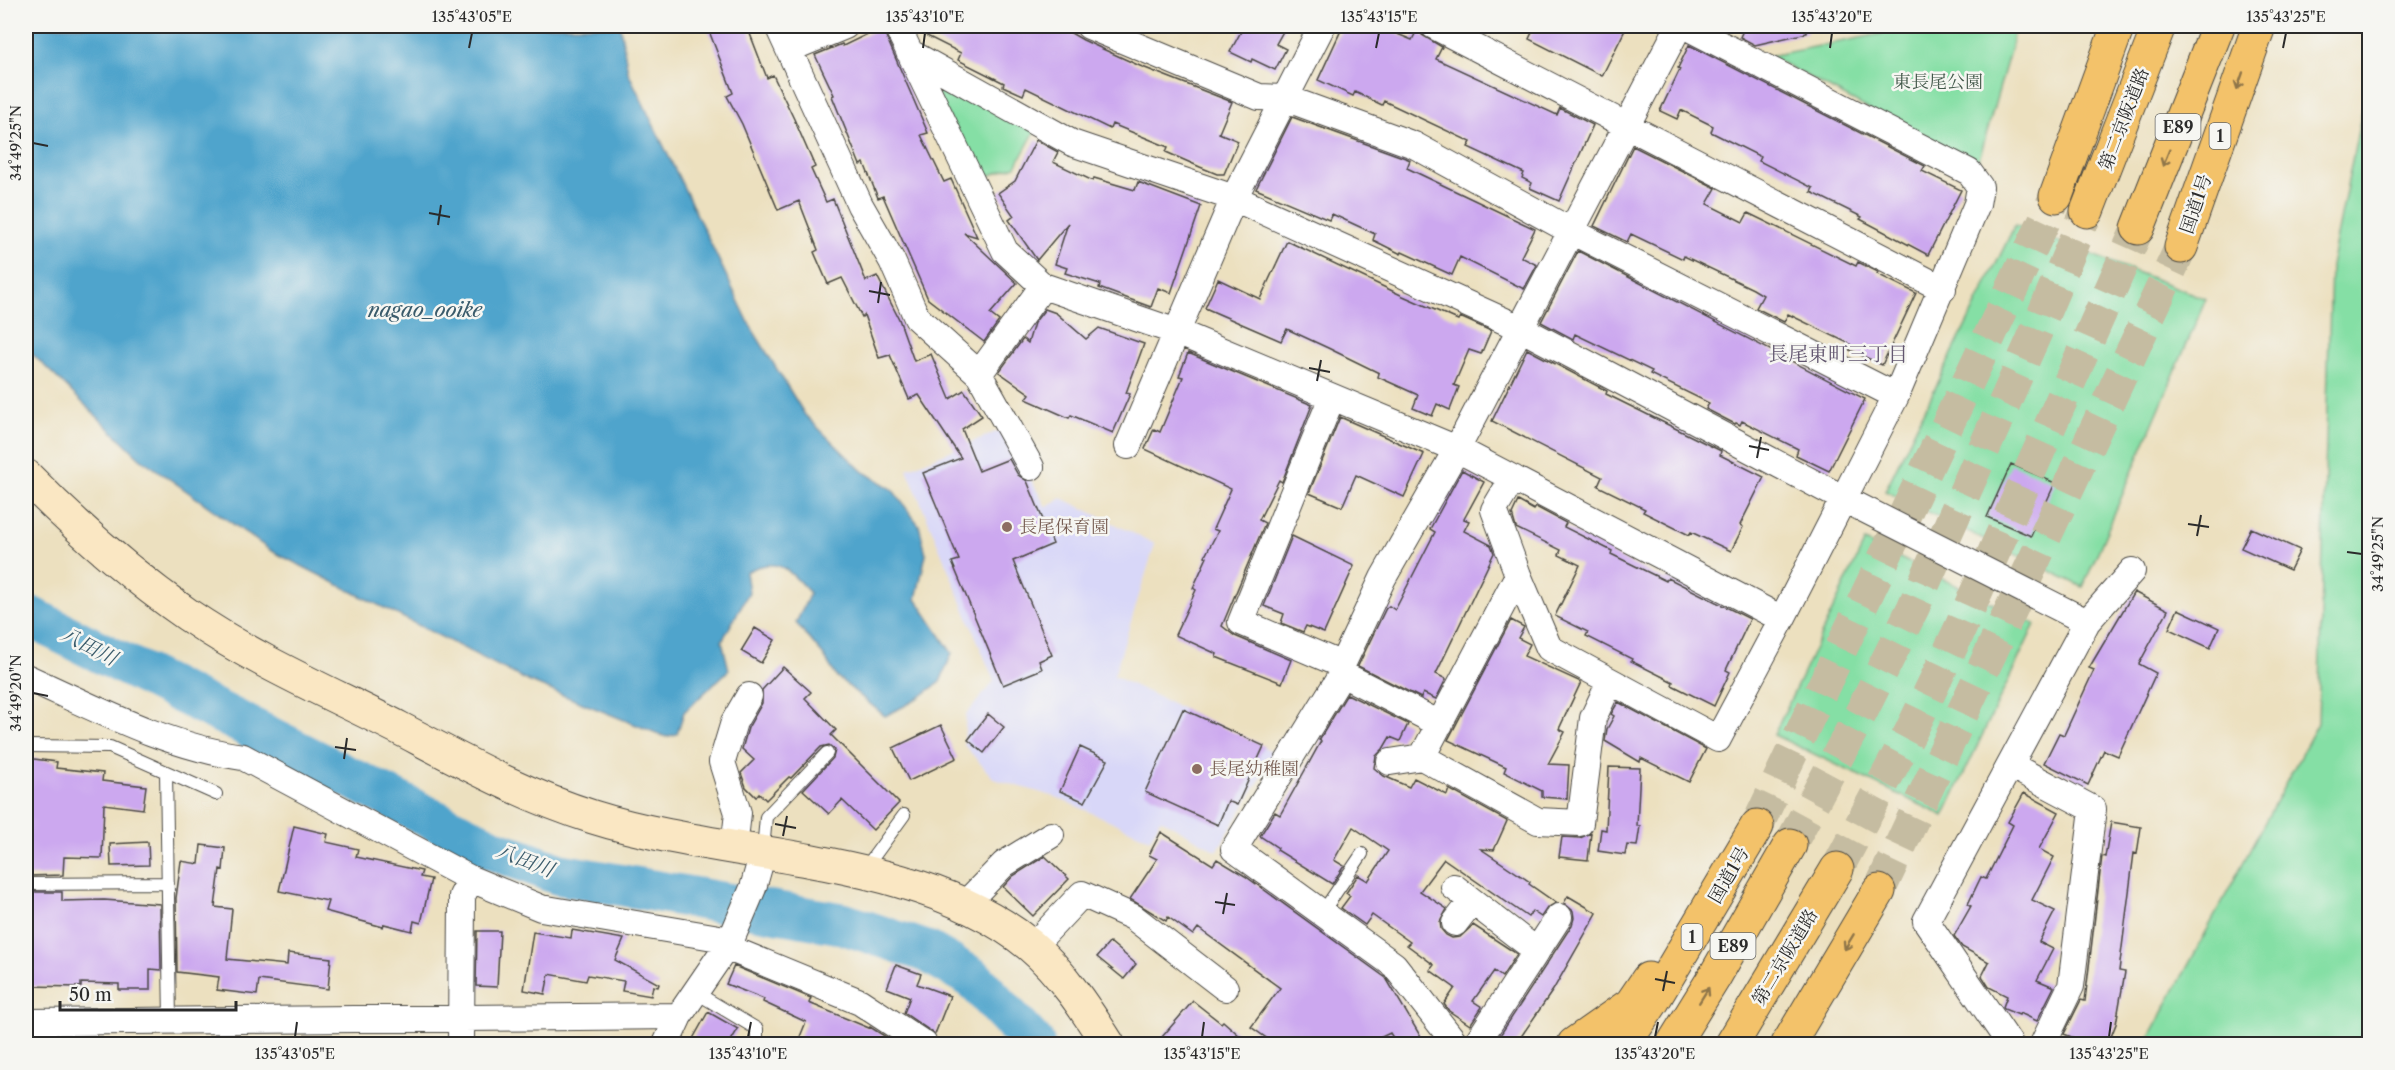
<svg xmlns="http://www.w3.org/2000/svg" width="2395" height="1070" font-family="'Libre Caslon Text','Noto Serif JP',serif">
	<rect width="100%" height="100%" fill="#f6f6f2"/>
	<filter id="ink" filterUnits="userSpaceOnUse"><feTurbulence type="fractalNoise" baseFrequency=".0167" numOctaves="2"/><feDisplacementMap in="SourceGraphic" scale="12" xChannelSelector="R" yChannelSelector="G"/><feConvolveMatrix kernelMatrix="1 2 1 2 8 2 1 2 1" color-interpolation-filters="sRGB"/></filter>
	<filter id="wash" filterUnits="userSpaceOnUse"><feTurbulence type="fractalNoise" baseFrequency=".008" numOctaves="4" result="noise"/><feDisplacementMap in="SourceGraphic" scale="24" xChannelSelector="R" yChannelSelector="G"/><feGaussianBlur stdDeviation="1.35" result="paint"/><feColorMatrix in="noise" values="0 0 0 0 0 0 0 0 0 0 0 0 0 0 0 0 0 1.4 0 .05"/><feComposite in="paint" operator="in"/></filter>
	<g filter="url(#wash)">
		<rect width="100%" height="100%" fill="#ece0bf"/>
		<path fill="#d8d7f8" d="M 1003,429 L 1046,507 L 1062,498 L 1155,544 L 1114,676 L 1276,753 L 1217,851 L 1161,819 L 1150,839 L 1056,797 L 994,779 L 964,745 L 966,715 L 994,681 L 907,469 Z"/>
		<path fill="#85dfa5" stroke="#588568" stroke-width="1.5" d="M 1920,26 L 2014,26 L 2011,47 L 1977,167 L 1769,56 Z
			M 938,76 L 1035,131 L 1016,166 L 980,179 L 932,85 Z
			M 2369,76 L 2369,1044 L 2146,1044 L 2318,723 L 2331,266 Z
			M 2015,225 L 2206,299 L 2083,587 L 1885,491 Z
			M 1865,541 L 2035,624 L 1944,816 L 1774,735 Z"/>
		<path fill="#50a4cc" stroke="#3e687c" stroke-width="1.5" d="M 26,26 L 620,26 L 628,72 L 751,327 L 805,415 L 862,471 L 892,489 L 919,525 L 926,554 L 916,599 L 952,653 L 940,682 L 914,701 L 885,716 L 836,676 L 824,656 L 796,623 L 810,593 C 788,570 779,555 746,572 L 749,592 L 722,641 L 729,670 L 684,712 L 677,734 L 666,737 L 528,681 L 270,550 L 140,458 L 26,348 Z"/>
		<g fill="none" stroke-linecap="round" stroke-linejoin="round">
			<path stroke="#50a4cc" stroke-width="42" d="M 26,615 L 494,850 L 558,874 L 844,924 L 928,952 L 973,978 L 1034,1044"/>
		</g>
		<g id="blocks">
			<path fill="#cca8ef" d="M 707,26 L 747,26 L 767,78 L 773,75 L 794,119 L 815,167 L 811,169 L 826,202 L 833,199 L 866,281 L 877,276 L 899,319 L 914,361 L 931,354 L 950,399 L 964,390 L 982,416 L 962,429 L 979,471 L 1009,459 L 1018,475 L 1027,481 L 1053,544 L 1013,561 L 1052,655 L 1039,661 L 1042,669 L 1003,685 L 952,562 L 959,560 L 923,473 L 961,458 L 919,395 L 909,399 L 890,355 L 879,358 L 864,315 L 862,317 L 842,278 L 828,284 L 814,252 L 818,250 L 799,201 L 778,210 L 742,124 L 727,96 L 733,93 Z
				M 913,26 L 1059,26 L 1083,40 L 1140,66 L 1232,102 L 1219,133 L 1238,141 L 1224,174 L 1217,174 L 1200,167 L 1166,152 L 1168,147 L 1112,124 L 1110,129 L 1026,88 L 1023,95 L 1003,86 L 1004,83 L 958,60 L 961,53 L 915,30 Z
				M 1244,26 L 1286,26 L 1276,44 L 1286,49 L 1275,70 L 1252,59 L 1251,62 L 1230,52 Z
				M 1343,26 L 1378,26 L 1412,40 L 1419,26 L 1422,35 L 1442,47 L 1436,59 L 1557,115 L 1560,108 L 1593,125 L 1559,201 L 1530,188 L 1532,183 L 1522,178 L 1524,173 L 1468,147 L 1471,142 L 1384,101 L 1382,105 L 1355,92 L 1353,96 L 1318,80 Z
				M 1535,26 L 1627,26 L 1602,76 L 1529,39 Z
				M 1745,26 L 1806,26 L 1807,33 L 1755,45 L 1740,37 Z
				M 882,27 L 928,133 L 921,135 L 944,182 L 951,179 L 977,237 L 964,233 L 1017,283 L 990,314 L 999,321 L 984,342 L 928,299 L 883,196 L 878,198 L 864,163 L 860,165 L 832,96 L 834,95 L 815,55 L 842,44 L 843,46 Z
				M 1689,45 L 1925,166 L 1922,171 L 1961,190 L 1928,255 L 1860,219 L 1862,217 L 1811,192 L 1813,188 L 1759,161 L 1761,157 L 1711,132 L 1713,126 L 1681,110 L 1677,119 L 1660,111 L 1680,69 L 1678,68 Z
				M 1292,117 L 1408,159 L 1410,160 L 1407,168 L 1535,229 L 1521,257 L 1537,265 L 1524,289 L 1460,257 L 1452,275 L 1402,252 L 1401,254 L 1373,240 L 1375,234 L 1332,214 L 1329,220 L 1256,189 Z
				M 1036,140 L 1058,152 L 1053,162 L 1093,181 L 1094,178 L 1135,190 L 1138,182 L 1201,206 L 1171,293 L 1158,288 L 1151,307 L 1099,288 L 1100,284 L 1065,273 L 1067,268 L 1055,264 L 1068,223 L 1037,260 L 1009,220 L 1014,216 L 998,193 L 1015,181 Z
				M 1633,146 L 1716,188 L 1707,204 L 1743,222 L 1748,213 L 1856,266 L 1858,262 L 1878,272 L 1877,274 L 1916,293 L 1882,365 L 1848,349 L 1850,344 L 1788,314 L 1784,322 L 1756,308 L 1763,295 L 1753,289 L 1684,256 L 1683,259 L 1631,234 L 1627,242 L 1594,226 Z
				M 1287,241 L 1403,296 L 1458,320 L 1460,317 L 1491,331 L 1481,354 L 1469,350 L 1454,385 L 1459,387 L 1450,410 L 1437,404 L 1432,416 L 1413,408 L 1418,395 L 1378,377 L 1379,373 L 1328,348 L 1287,329 L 1281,341 L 1205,308 L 1218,279 L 1260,299 Z
				M 1578,251 L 1865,399 L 1829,471 L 1796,455 L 1798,449 L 1742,421 L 1740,425 L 1736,423 L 1735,424 L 1706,409 L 1709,403 L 1650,374 L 1652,371 L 1575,334 L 1573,339 L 1541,322 Z
				M 1045,309 L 1056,313 L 1086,339 L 1099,328 L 1144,344 L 1126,393 L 1130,394 L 1113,433 L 1071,415 L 1069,418 L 1026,399 L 1030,394 L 999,372 L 1023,339 L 1028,343 L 1034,323 Z
				M 1527,349 L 1607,391 L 1606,394 L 1721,451 L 1720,455 L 1764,477 L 1740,525 L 1743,527 L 1731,551 L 1691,532 L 1689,535 L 1643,512 L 1645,509 L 1598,486 L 1602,477 L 1492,421 Z
				M 1188,353 L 1312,405 L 1282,482 L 1279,480 L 1259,520 L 1265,523 L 1222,626 L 1235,636 L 1291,660 L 1282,683 L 1216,657 L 1217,654 L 1175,635 L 1196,590 L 1193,588 L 1207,557 L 1205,556 L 1218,531 L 1213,529 L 1231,489 L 1145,449 L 1154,429 L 1160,432 L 1183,377 L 1179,376 Z
				M 1340,417 L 1424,454 L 1404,497 L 1356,475 L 1342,507 L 1309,493 Z
				M 2011,464 L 2055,483 L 2031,536 L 1987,517 Z
				M 1462,470 L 1484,482 L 1464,519 L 1469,521 L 1464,531 L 1491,545 L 1494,553 L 1436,674 L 1446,679 L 1436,699 L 1423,693 L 1421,698 L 1358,666 L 1386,608 L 1389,606 L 1395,610 L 1435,532 L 1430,529 Z
				M 1518,501 L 1534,510 L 1536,507 L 1566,523 L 1564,527 L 1612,551 L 1611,554 L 1666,581 L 1668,578 L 1750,619 L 1726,670 L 1730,672 L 1714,706 L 1672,685 L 1673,682 L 1631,661 L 1632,659 L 1586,636 L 1588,632 L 1555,616 L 1580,565 L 1559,555 L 1561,550 L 1516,528 L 1512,514 Z
				M 2251,528 L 2300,550 L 2290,570 L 2241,548 Z
				M 1292,536 L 1354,566 L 1324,633 L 1306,626 L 1303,632 L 1281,623 L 1284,614 L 1264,606 Z
				M 2134,592 L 2168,610 L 2139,664 L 2156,673 L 2118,756 L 2104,750 L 2088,785 L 2044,763 L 2059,733 L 2064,735 L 2094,670 L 2089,668 Z
				M 2178,609 L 2219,628 L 2210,648 L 2169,629 Z
				M 1511,620 L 1524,627 L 1518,638 L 1530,644 L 1524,656 L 1581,682 L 1559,729 L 1565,732 L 1548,764 L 1569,765 L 1567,799 L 1542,797 L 1542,791 L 1504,772 L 1506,767 L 1448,740 Z
				M 755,628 L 775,640 L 761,663 L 741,651 Z
				M 783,667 L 811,692 L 805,698 L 836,730 L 831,735 L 899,803 L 873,830 L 842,800 L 829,814 L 803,790 L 833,758 L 835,750 L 829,745 L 821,747 L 791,778 L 789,777 L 766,800 L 759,793 L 756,797 L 746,787 L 741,773 L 754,760 L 742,749 L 748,728 L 762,703 L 762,690 Z
				M 1347,694 L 1408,724 L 1400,741 L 1390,737 L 1383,749 L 1376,756 L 1374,768 L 1384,776 L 1409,787 L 1414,778 L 1447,795 L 1449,789 L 1507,821 L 1494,850 L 1481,849 L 1530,882 L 1529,884 L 1556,903 L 1547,908 L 1541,917 L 1532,911 L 1528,917 L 1444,859 L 1420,891 L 1447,909 L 1440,922 L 1441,929 L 1446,935 L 1452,938 L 1460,937 L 1473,925 L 1517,954 L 1502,977 L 1494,971 L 1473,1001 L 1482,1007 L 1470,1025 L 1449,1011 L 1444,1004 L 1455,988 L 1430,970 L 1434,965 L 1407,945 L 1410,942 L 1372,915 L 1365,925 L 1341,908 L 1350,896 L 1346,893 L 1358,875 L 1368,881 L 1388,851 L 1353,827 L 1334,860 L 1344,866 L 1332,884 L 1277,850 L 1278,848 L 1260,836 L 1275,812 L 1280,815 L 1304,772 L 1321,741 L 1319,740 Z
				M 1618,702 L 1706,749 L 1689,782 L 1641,758 L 1640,762 L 1605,741 L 1607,729 L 1614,716 L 1611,714 Z
				M 1183,709 L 1264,746 L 1237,805 L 1228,801 L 1218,825 L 1145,792 Z
				M 988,714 L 1004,727 L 984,753 L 968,740 Z
				M 941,725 L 957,758 L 909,781 L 893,748 Z
				M 1080,747 L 1108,760 L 1085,802 L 1060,791 Z
				M 26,758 L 57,762 L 56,768 L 103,773 L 102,781 L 146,786 L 143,809 L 104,804 L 102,858 L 64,857 L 63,875 L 26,876 Z
				M 1609,767 L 1640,768 L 1637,826 L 1640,826 L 1637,846 L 1627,845 L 1625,855 L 1598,851 L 1601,829 L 1606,830 Z
				M 2024,793 L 2059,812 L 2039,849 L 2054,857 L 2032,900 L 2055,911 L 2039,942 L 2053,949 L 2037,980 L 2054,987 L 2037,1021 L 2020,1013 L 2019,1015 L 2004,1009 L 2003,1007 L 2007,996 L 1989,987 L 1982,976 L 1989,962 L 1962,947 L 1954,936 L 1971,906 L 1968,904 L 1981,877 L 1986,879 L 2013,825 L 2008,822 Z
				M 2111,822 L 2141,827 L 2137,854 L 2134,853 L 2119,971 L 2125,972 L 2116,1024 L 2108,1044 L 2089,1044 L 2064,1034 L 2081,1000 L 2085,1001 L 2102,856 L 2105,857 Z
				M 294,826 L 328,834 L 326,842 L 358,849 L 356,857 L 422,871 L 420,877 L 431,879 L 421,923 L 414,921 L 412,931 L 384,924 L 383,927 L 325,911 L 328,901 L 279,891 Z
				M 1161,832 L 1213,865 L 1217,859 L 1245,876 L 1386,978 L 1425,1044 L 1397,1044 L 1390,1033 L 1367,1044 L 1275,1044 L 1251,1027 L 1280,988 L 1198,928 L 1193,935 L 1168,917 L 1166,921 L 1130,899 L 1157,859 L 1149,855 Z
				M 1591,833 L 1588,860 L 1559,857 L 1562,837 L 1580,838 Z
				M 148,842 L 149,865 L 111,866 L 110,844 Z
				M 201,845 L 225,848 L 223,870 L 220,869 L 215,907 L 232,909 L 227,959 L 287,965 L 288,953 L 331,958 L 328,989 L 259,980 L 257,995 L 217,990 L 219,977 L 177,972 L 176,898 L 181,861 L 199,864 Z
				M 1045,856 L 1069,879 L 1033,916 L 1003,887 L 1013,876 Z
				M 26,892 L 62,892 L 62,901 L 104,900 L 160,904 L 161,970 L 150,969 L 150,990 L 119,990 L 119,984 L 81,983 L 81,987 L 26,986 L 28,927 L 26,927 Z
				M 1568,896 L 1597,913 L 1553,990 L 1516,1044 L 1498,1044 L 1495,1043 L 1572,925 L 1574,918 L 1573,911 L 1564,903 Z
				M 572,930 L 624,939 L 615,960 L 659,984 L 658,987 L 653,986 L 651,996 L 622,991 L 624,981 L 588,975 L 586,981 L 549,974 L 545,994 L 524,990 L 533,932 L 571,938 Z
				M 477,931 L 500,931 L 497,987 L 476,986 Z
				M 1110,942 L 1136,964 L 1124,979 L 1097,957 Z
				M 896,965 L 921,974 L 917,984 L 950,996 L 935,1034 L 904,1013 L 910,997 L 887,988 Z
				M 734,966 L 811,998 L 809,1003 L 869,1028 L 870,1027 L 897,1044 L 797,1044 L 806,1022 L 763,1002 L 764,999 L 726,984 Z
				M 1193,1001 L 1221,1023 L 1223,1021 L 1249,1044 L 1156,1044 Z
				M 708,1012 L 738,1029 L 729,1044 L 690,1044 Z"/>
		</g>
	</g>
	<g filter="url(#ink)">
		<use href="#blocks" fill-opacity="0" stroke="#484641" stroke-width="1.5"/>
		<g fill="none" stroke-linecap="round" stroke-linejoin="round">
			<path stroke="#c5bca1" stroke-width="33" stroke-dasharray="33 16" stroke-linecap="butt" d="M 1757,826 L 2056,196
				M 1790,845 L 1863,709 L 1913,608 L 2036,332 L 2087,211
				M 1837,869 L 1911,731 L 1959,631 L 2138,228
				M 1879,891 L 2181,247"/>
			<defs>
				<path id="lane" d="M 26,746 L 110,747 L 216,794
					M 166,772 L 170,1021
					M 763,850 L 766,817 L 827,753
					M 864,870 L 904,815
					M 26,884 L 168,883
					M 1322,913 L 1362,854
					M 695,992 L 757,1029 L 757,1044"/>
				<path id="street" d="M 778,26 L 860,205 L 892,261 L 917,318 L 979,374 L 1031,467
					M 897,26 L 1005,251 L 1043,286 L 1177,332 L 1457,449 L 1782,619
					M 1089,26 L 1259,97 L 1285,98 L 1414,145 L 1571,231 L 1896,396
					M 1434,26 L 1943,289
					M 789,49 L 845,26
					M 909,52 L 1072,143 L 1234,198 L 1520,328 L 1844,499 L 2087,622
					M 979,374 L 1043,286
					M 1332,397 L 1241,622 L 1342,665
					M 1128,446 L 1234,198 L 1322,26
					M 1513,478 L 1494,510 L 1518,575 L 1549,648 L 1718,739 L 1782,619 L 1896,396 L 1977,204 L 1980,187 L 1969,172 L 1685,26
					M 1518,575 L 1422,757 L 1538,821 L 1580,823 L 1593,718 L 1610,682
					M 1342,674 L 1440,724
					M 26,677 C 95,708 167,747 243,757 L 471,879 L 541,908 L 731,940
					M 1390,762 L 1422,757
					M 2010,765 L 2093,809 L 2071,986 L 2043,1044
					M 734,848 L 738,813 L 722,762 L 734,722 L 749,696
					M 1454,887 L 1537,951
					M 965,904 L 1004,864 L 1051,835
					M 1455,923 L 1472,901
					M 726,947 L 860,1002 L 924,1044
					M 1032,947 L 1082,894 L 1133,917 L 1225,988
					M 26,1022 L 679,1016
					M 83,1044 L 83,1023
					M 461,1044 L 462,896 L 471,879
					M 666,1044 L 679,1016 L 731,940 L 753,888 L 763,853
					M 1456,1044 L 1394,965 L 1234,849 L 1342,674 L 1342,665 L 1383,578 L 1457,449 L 1679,26
					M 1476,1044 L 1559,917
					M 2010,1044 L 1926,921 L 2087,622 L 2132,571"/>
				<path id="secondary" d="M 26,476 C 76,527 129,574 188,615 C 254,660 328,692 399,728 C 462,761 525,796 593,817 C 729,860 920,853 1031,946 C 1061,971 1087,1011 1108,1044"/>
				<path id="highway" d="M 2056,196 L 2118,26
					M 2087,211 L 2159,26
					M 2138,228 L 2218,26
					M 2181,247 L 2259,26
					M 1574,1044 L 1631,1004 L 1648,979
					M 1624,1044 L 1653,1001 L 1757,826
					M 1673,1044 L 1715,976 L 1790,845
					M 1732,1044 L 1837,869
					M 1788,1044 L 1879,891"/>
			</defs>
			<use href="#lane" stroke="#484641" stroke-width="14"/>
			<use href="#street" stroke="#484641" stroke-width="28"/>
			<use href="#secondary" stroke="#484641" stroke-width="35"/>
			<use href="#highway" stroke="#484641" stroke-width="35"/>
			<use href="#lane" stroke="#fff" stroke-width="12"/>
			<use href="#street" stroke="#fff" stroke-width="26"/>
			<use href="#secondary" stroke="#fae7c3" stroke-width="33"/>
			<use href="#highway" stroke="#f3c26a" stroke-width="33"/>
		</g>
		<defs><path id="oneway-shaft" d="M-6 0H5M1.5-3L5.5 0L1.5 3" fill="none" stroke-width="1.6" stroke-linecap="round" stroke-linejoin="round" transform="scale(1.5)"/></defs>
		<g stroke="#8f764a">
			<use href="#oneway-shaft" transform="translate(2240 81) rotate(109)"/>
			<use href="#oneway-shaft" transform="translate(2166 158) rotate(112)"/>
			<use href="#oneway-shaft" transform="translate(1849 942) rotate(121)"/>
			<use href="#oneway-shaft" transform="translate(1704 995) rotate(-58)"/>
		</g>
	</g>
	<path fill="none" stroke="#2b2b2b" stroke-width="2" d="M 469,48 L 472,33M 923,48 L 925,33M 1376,48 L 1379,33M 1830,48 L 1832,33M 2283,48 L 2286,33M 33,143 L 48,146M 429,213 L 450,217M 438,225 L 441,205M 869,291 L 890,295M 878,303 L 881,282M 1309,368 L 1330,372M 1317,381 L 1321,360M 1749,446 L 1769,450M 1757,458 L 1761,437M 2188,524 L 2209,527M 2197,536 L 2201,515M 2347,552 L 2362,554M 33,693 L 48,696M 335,747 L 356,750M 344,759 L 347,738M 775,824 L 796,828M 783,836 L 787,816M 1215,902 L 1235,905M 1223,914 L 1227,893M 1655,979 L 1675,983M 1663,991 L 1667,971M 295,1037 L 297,1022M 748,1037 L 751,1022M 1202,1037 L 1204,1022M 1655,1037 L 1658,1022M 2109,1037 L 2111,1022"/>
	<g fill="#8d6e63" stroke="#f6f6f2" stroke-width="2">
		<circle cx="1007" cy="527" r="6"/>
		<circle cx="1197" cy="769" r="6"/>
	</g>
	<g text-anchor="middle" stroke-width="5" stroke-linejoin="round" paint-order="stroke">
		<g fill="#f6f6f2" stroke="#686867" stroke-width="1.5">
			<rect x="2155.5" y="114" width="45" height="26" rx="4.5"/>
			<rect x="2209.5" y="123" width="21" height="26" rx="4.5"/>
			<rect x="1681.5" y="924" width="21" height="26" rx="4.5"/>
			<rect x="1710.5" y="933" width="45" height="26" rx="4.5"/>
		</g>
		<g font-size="16" font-weight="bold" fill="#2b2b2b">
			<text x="2178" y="133">E89</text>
			<text x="2220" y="142">1</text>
			<text x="1692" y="943">1</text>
			<text x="1733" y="952">E89</text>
		</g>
		<g font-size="18" fill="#42584a" stroke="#f6f6f2">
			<text x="1938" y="88">東長尾公園</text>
		</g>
		<g font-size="18" fill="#2b2b2b" stroke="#f6f6f2">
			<text transform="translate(2124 119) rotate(-69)" y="6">第二京阪道路</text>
			<text transform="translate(2196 204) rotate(-71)" y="6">国道1号</text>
			<text transform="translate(1729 875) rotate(-60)" y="6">国道1号</text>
			<text transform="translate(1785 957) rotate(-59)" y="6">第二京阪道路</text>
		</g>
		<g font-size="18" fill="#785e54" stroke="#f6f6f2" text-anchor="start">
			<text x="1019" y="533">長尾保育園</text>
			<text x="1209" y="775">長尾幼稚園</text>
		</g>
		<g font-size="20" font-style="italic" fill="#3a5b6b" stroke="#f6f6f2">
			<text x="425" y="317">nagao_ooike</text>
			<text transform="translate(89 646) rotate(27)" y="7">八田川</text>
			<text transform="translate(525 860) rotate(21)" y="7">八田川</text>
		</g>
		<g font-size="20" fill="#635770" stroke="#f6f6f2">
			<text x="1838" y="361">長尾東町三丁目</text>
		</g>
	</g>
	<rect width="2395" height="1070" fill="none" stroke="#f6f6f2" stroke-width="66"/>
	<path d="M60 1001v9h176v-9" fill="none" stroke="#2b2b2b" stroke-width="3"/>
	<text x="69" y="1001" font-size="18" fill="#2b2b2b" stroke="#f6f6f2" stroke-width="4.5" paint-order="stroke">50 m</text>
	<rect x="33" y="33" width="2329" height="1004" fill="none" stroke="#2b2b2b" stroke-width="2"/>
	<g font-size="15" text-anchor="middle" fill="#2b2b2b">
		<text x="472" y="22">135°43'05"E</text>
		<text x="925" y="22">135°43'10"E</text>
		<text x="1379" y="22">135°43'15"E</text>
		<text x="1832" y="22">135°43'20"E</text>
		<text x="2286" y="22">135°43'25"E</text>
		<text transform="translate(16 143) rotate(-90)" y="5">34°49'25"N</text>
		<text transform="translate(2378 554) rotate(-90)" y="5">34°49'25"N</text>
		<text transform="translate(16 693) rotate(-90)" y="5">34°49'20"N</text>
		<text x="295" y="1059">135°43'05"E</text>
		<text x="748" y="1059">135°43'10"E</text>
		<text x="1202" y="1059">135°43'15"E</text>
		<text x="1655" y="1059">135°43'20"E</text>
		<text x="2109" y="1059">135°43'25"E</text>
	</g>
</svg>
